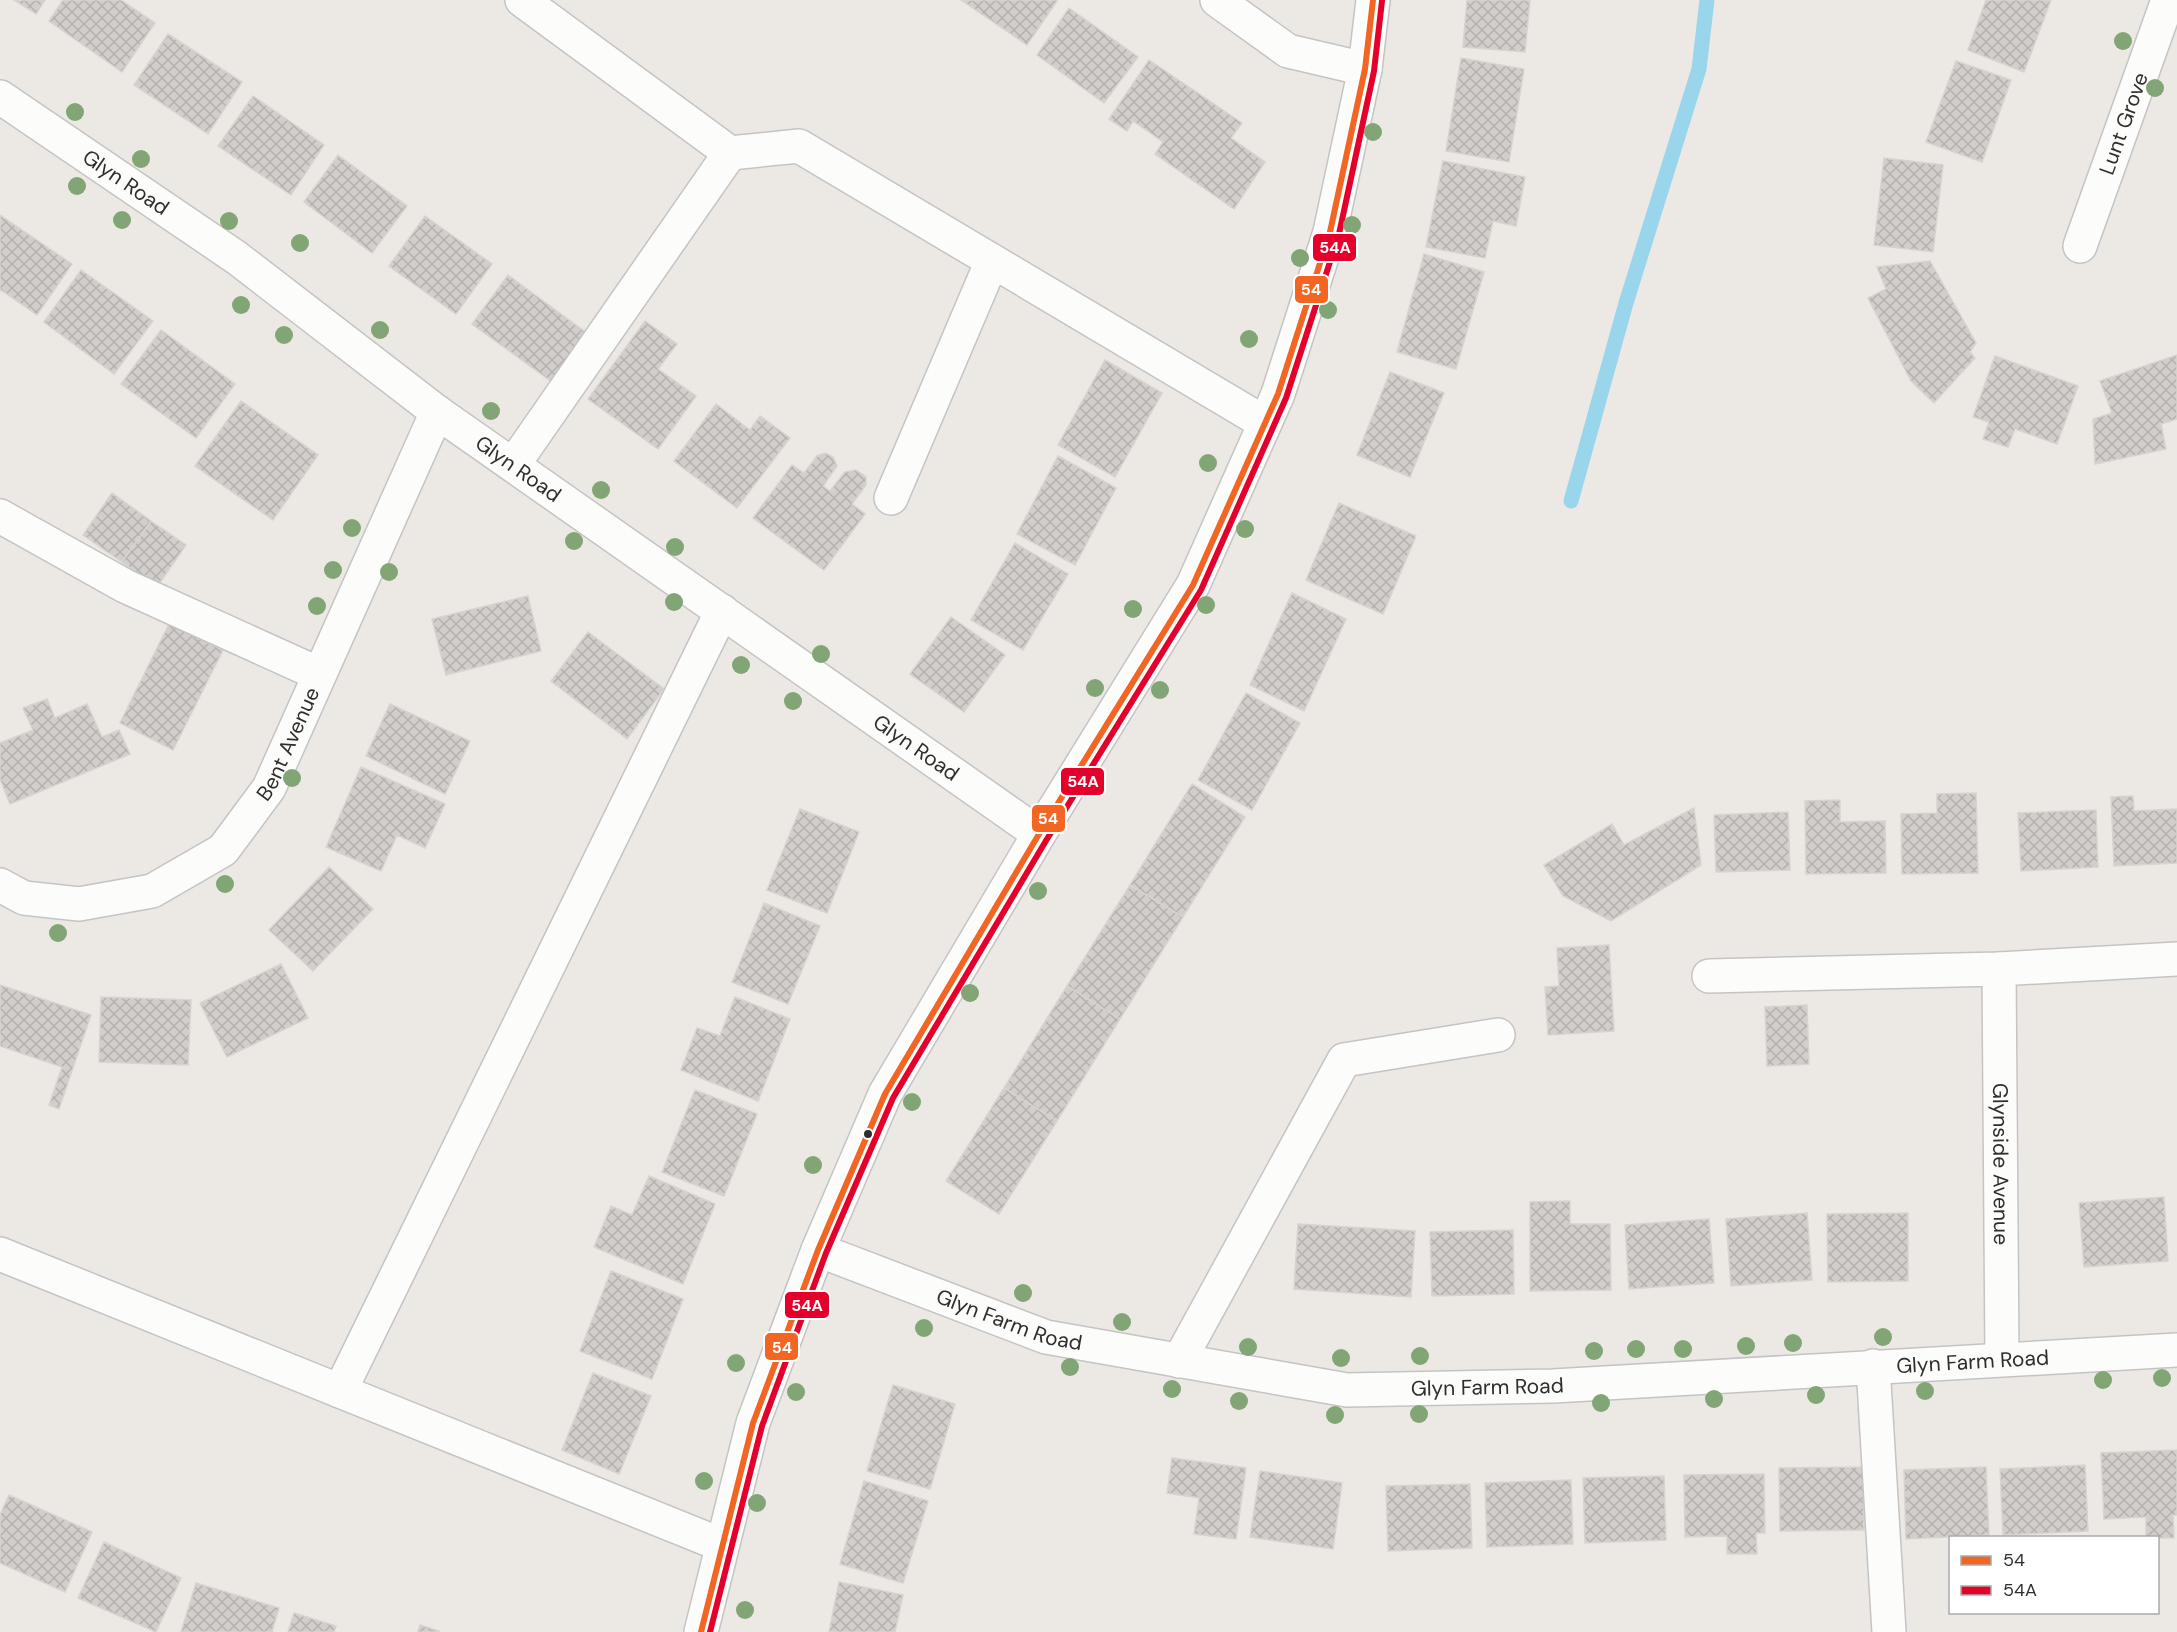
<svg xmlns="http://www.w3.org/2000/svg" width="2177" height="1632" font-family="'DM Sans',sans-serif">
	<defs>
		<pattern id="building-cross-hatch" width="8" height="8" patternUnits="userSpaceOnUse" patternTransform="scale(1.5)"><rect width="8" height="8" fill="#d1cecb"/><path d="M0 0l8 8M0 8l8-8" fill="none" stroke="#b4b1af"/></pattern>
	</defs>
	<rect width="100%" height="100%" fill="#ece8e4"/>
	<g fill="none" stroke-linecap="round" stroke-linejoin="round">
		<path stroke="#99d6ec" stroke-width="15" d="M 1571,501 L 1626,303 L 1699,69 L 1707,0"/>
	</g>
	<path fill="url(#building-cross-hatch)" stroke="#d7d4d0" stroke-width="1.5" d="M 14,0 L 45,0 L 36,14 Z
		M 63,0 L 121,0 L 155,23 L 122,72 L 49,21 Z
		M 961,0 L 1056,0 L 1057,1 L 1027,45 Z
		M 1467,0 L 1530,0 L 1525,52 L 1463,47 Z
		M 1986,0 L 2051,0 L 2024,72 L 1968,50 Z
		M 1069,8 L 1138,57 L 1104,103 L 1037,55 Z
		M 168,34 L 242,82 L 208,134 L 134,85 Z
		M 1461,58 L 1524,69 L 1509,162 L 1446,151 Z
		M 1149,60 L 1242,123 L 1231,138 L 1265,162 L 1234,209 L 1155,154 L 1163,142 L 1133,121 L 1127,131 L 1109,119 Z
		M 1956,61 L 2011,80 L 1982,162 L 1926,142 Z
		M 253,96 L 324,145 L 291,195 L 218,146 Z
		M 338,155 L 407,206 L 372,253 L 304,202 Z
		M 1884,158 L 1943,165 L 1933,252 L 1874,245 Z
		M 1443,161 L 1525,177 L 1516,226 L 1493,221 L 1485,258 L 1426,247 Z
		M 0,215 L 72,264 L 37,315 L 1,290 L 0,291 Z
		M 425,216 L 492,264 L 456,314 L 389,266 Z
		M 1424,254 L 1484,272 L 1456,369 L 1397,352 Z
		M 1930,261 L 1976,343 L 1970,352 L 1975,358 L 1934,403 L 1911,381 L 1868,298 L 1886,289 L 1877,267 Z
		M 81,270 L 153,321 L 114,374 L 44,322 Z
		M 508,275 L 588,334 L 552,382 L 472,324 Z
		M 645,321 L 677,344 L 658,369 L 696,396 L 658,449 L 588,399 Z
		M 161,330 L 235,384 L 196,438 L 121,384 Z
		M 2177,355 L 2177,419 L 2161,424 L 2166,449 L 2095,464 L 2093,419 L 2112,413 L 2100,381 Z
		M 1995,356 L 2078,386 L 2057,444 L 2015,429 L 2008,447 L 1983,439 L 1989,422 L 1973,417 Z
		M 1105,360 L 1162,393 L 1115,477 L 1058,445 Z
		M 1390,372 L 1444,393 L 1410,477 L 1357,455 Z
		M 241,401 L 318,455 L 273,520 L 195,466 Z
		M 716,404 L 750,430 L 760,416 L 790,438 L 737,508 L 674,461 Z
		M 825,453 L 833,457 L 837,466 L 823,486 L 830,491 L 845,472 L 856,470 L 866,477 L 866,485 L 852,504 L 865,514 L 824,570 L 753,518 L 792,465 L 804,473 L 817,456 Z
		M 1058,456 L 1116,488 L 1075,565 L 1017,534 Z
		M 112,493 L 151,521 L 122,562 L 83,535 Z
		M 1339,503 L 1416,536 L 1383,614 L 1306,580 Z
		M 151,521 L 186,545 L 157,587 L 122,562 Z
		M 1015,543 L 1068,574 L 1023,650 L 971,620 Z
		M 1292,593 L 1346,619 L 1304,711 L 1250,685 Z
		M 528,596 L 541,651 L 446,675 L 432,619 Z
		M 951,617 L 1005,655 L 964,712 L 910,674 Z
		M 169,624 L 223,650 L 173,750 L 120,723 Z
		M 588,632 L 664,689 L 627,739 L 551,681 Z
		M 1246,693 L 1300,723 L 1252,810 L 1198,780 Z
		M 47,699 L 55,718 L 87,704 L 102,737 L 119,730 L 130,754 L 10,804 L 0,779 L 0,743 L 33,730 L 23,708 Z
		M 390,704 L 470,741 L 445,794 L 366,756 Z
		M 361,767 L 445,804 L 425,848 L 397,835 L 381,871 L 326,847 Z
		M 1192,784 L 1245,817 L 1183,917 L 1130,885 Z
		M 1976,793 L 1978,873 L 1902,874 L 1901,814 L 1937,813 L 1937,794 Z
		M 2133,796 L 2134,811 L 2177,809 L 2177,863 L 2114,866 L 2111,797 Z
		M 1840,800 L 1840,822 L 1885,821 L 1886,873 L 1806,874 L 1805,801 Z
		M 1694,808 L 1701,865 L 1611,921 L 1563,896 L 1544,865 L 1612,824 L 1624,845 Z
		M 800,809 L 859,832 L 827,913 L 767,890 Z
		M 2096,810 L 2098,867 L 2021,871 L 2018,813 Z
		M 1788,812 L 1790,870 L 1716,872 L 1714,815 Z
		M 329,867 L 373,909 L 313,971 L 269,930 Z
		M 1130,885 L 1183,917 L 1120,1019 L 1067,986 Z
		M 764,903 L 820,926 L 788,1004 L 732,982 Z
		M 1609,945 L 1614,1031 L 1548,1035 L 1545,987 L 1559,986 L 1557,948 Z
		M 281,964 L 308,1018 L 227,1057 L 200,1003 Z
		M 0,985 L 91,1015 L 59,1109 L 49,1105 L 62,1067 L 0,1046 Z
		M 1067,986 L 1120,1019 L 1057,1121 L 1004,1088 Z
		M 101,997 L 191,1000 L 188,1065 L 99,1062 Z
		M 735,997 L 790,1019 L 758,1101 L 681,1070 L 697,1028 L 720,1036 Z
		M 1807,1005 L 1809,1064 L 1767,1066 L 1765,1007 Z
		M 1004,1088 L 1057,1121 L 999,1214 L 946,1181 Z
		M 695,1090 L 757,1114 L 724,1196 L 662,1172 Z
		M 649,1176 L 715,1204 L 683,1284 L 594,1247 L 611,1206 L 632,1215 Z
		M 2164,1197 L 2168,1261 L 2084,1267 L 2079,1203 Z
		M 1570,1201 L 1570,1224 L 1610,1224 L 1611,1290 L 1530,1291 L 1530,1202 Z
		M 1807,1213 L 1812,1280 L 1731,1286 L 1726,1219 Z
		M 1908,1213 L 1908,1281 L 1828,1282 L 1827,1214 Z
		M 1709,1219 L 1714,1283 L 1629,1289 L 1625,1225 Z
		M 1298,1224 L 1415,1231 L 1411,1297 L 1294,1289 Z
		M 1513,1230 L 1514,1294 L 1432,1296 L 1430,1232 Z
		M 611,1271 L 683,1299 L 652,1379 L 580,1351 Z
		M 593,1373 L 651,1396 L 619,1474 L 562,1450 Z
		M 893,1385 L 955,1404 L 930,1489 L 867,1471 Z
		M 2177,1450 L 2177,1515 L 2173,1515 L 2174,1538 L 2146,1538 L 2146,1517 L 2104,1519 L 2101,1453 Z
		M 1172,1458 L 1246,1468 L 1236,1539 L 1194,1534 L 1199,1498 L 1167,1493 Z
		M 2085,1465 L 2088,1531 L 2003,1535 L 2000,1469 Z
		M 1863,1467 L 1864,1530 L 1780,1531 L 1779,1468 Z
		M 1986,1467 L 1989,1535 L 1906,1539 L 1904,1470 Z
		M 1260,1471 L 1342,1483 L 1333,1549 L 1250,1537 Z
		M 1764,1474 L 1765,1533 L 1756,1533 L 1757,1554 L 1727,1554 L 1727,1536 L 1685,1537 L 1684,1475 Z
		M 1664,1476 L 1666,1540 L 1585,1543 L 1583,1478 Z
		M 1571,1480 L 1573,1544 L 1487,1547 L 1485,1483 Z
		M 864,1481 L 928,1501 L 903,1583 L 840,1564 Z
		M 1470,1484 L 1472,1548 L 1388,1551 L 1386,1486 Z
		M 9,1495 L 92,1532 L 65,1592 L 0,1563 L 0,1515 Z
		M 104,1542 L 181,1578 L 156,1632 L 78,1598 Z
		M 839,1582 L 903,1595 L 895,1632 L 829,1632 Z
		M 196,1583 L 279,1608 L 272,1632 L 181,1632 Z
		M 294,1613 L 336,1626 L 334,1632 L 288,1632 Z
		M 420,1625 L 439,1631 L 439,1632 L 418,1632 Z"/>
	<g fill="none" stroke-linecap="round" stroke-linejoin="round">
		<defs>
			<g id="minor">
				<path d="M 522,0 L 730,153 L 799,146 L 1265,423"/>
				<path d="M 1217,0 L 1288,51 L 1365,69"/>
				<path id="s1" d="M 0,97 L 237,258 L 437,412 L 1039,834"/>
				<path id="s2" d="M 2080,246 L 2168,0"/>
				<path d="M 513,465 L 730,153"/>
				<path d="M 891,498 L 992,261"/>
				<path d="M 0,516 L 125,586 L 319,674"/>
				<path id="s3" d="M 0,885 L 24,898 L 79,904 L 152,891 L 223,850 L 269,788 L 437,412"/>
				<path id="s4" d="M 1999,969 L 2002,1358"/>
				<path d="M 1709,976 L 1999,969 L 2177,959"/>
				<path id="s5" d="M 818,1250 L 1046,1337 L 1347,1390 L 1553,1386 L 2177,1350"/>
				<path d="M 0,1254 L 722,1545"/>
				<path d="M 1179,1361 L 1344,1060 L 1498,1035"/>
				<path d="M 1873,1366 L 1889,1632"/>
				<path d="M 340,1391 L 722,611"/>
				<path d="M 701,1632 L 753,1423 L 818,1250 L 885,1094 L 1039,834 L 1193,585 L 1278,394 L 1330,232 L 1365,69 L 1373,0"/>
			</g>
		</defs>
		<use href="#minor" stroke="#c5c4c5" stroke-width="36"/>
		<use href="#minor" stroke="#fcfcfb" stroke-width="33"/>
		<defs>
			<path id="bus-1" d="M 701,1632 L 753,1423 L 818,1250 L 885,1094 L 1039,834 L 1193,585 L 1278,394 L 1330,232 L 1365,69 L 1373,0"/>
			<path id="bus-2" d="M 710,1632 L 762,1426 L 826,1253 L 893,1098 L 1047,839 L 1201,590 L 1286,398 L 1339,234 L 1374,71 L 1382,1"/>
		</defs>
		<use href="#bus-1" stroke="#fff" stroke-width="10"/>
		<use href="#bus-2" stroke="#fff" stroke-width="10"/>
		<use href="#bus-1" stroke="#f26522" stroke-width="6"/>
		<use href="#bus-2" stroke="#e4002b" stroke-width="6"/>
	</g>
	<g fill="#82a575">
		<circle cx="2123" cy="41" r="9"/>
		<circle cx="2155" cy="88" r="9"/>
		<circle cx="75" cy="112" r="9"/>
		<circle cx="1373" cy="132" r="9"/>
		<circle cx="141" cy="159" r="9"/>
		<circle cx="77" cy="186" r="9"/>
		<circle cx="122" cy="220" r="9"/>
		<circle cx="229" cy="221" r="9"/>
		<circle cx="1352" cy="225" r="9"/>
		<circle cx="300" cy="243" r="9"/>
		<circle cx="1300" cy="258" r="9"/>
		<circle cx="241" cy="305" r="9"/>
		<circle cx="1328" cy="310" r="9"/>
		<circle cx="380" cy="330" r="9"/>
		<circle cx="284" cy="335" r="9"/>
		<circle cx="1249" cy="339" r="9"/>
		<circle cx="491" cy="411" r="9"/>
		<circle cx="1208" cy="463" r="9"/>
		<circle cx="601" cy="490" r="9"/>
		<circle cx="352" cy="528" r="9"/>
		<circle cx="1245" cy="529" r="9"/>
		<circle cx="574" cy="541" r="9"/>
		<circle cx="675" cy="547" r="9"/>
		<circle cx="333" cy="570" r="9"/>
		<circle cx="389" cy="572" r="9"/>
		<circle cx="674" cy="602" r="9"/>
		<circle cx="1206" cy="605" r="9"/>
		<circle cx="317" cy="606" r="9"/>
		<circle cx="1133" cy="609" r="9"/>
		<circle cx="821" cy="654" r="9"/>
		<circle cx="741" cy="665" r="9"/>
		<circle cx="1095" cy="688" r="9"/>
		<circle cx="1160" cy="690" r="9"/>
		<circle cx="793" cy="701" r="9"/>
		<circle cx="292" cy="778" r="9"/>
		<circle cx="225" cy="884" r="9"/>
		<circle cx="1038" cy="891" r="9"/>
		<circle cx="58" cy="933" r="9"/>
		<circle cx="970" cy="993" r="9"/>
		<circle cx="912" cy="1102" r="9"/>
		<circle cx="813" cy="1165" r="9"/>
		<circle cx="1023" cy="1293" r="9"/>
		<circle cx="1122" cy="1322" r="9"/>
		<circle cx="924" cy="1328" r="9"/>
		<circle cx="1883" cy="1337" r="9"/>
		<circle cx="1793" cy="1343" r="9"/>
		<circle cx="1746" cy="1346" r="9"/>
		<circle cx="1248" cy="1347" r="9"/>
		<circle cx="1636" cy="1349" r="9"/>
		<circle cx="1683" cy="1349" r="9"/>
		<circle cx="1594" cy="1351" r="9"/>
		<circle cx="1420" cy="1356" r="9"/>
		<circle cx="1341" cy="1358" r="9"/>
		<circle cx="736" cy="1363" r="9"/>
		<circle cx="1070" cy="1367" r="9"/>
		<circle cx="2162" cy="1378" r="9"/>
		<circle cx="2103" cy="1380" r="9"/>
		<circle cx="1172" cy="1389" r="9"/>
		<circle cx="1925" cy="1391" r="9"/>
		<circle cx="796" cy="1392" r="9"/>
		<circle cx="1816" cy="1395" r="9"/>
		<circle cx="1714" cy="1399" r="9"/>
		<circle cx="1239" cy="1401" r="9"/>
		<circle cx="1601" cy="1403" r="9"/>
		<circle cx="1419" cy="1414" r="9"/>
		<circle cx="1335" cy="1415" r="9"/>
		<circle cx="704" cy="1481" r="9"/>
		<circle cx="757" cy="1503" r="9"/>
		<circle cx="745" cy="1610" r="9"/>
	</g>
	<circle fill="#2e2e2e" stroke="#fff" stroke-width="2" cx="868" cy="1134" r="5"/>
	<g text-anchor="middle" stroke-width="5" stroke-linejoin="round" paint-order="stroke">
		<g font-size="21" fill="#2e2e2e" stroke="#fff">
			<text dy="7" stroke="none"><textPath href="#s2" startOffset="130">Lunt Grove</textPath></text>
			<text dy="7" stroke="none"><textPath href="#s1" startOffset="152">Glyn Road</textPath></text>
			<text dy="7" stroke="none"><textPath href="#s1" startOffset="638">Glyn Road</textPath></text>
			<text dy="7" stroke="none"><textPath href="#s3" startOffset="364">Bent Avenue</textPath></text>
			<text dy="7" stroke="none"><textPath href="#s1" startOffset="1124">Glyn Road</textPath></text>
			<text dy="7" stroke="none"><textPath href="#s4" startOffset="195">Glynside Avenue</textPath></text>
			<text dy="7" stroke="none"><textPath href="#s5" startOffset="204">Glyn Farm Road</textPath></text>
			<text dy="7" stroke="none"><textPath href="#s5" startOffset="1176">Glyn Farm Road</textPath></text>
			<text dy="7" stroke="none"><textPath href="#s5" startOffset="690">Glyn Farm Road</textPath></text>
		</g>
	</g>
	<g stroke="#fff" stroke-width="2">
		<rect x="1312" y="233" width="45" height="29" rx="6" fill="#e4002b"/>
		<rect x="1294" y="275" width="35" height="29" rx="6" fill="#f26522"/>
		<rect x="1060" y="767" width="45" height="29" rx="6" fill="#e4002b"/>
		<rect x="1031" y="804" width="35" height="29" rx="6" fill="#f26522"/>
		<rect x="784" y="1291" width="46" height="28" rx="6" fill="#e4002b"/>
		<rect x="764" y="1332" width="35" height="29" rx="6" fill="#f26522"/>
	</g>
	<g font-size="16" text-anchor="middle" font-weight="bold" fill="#fff">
		<text x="1335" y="253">54A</text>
		<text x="1311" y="295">54</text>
		<text x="1083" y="787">54A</text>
		<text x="1048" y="824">54</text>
		<text x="807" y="1311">54A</text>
		<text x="782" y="1353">54</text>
	</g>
	<rect x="1949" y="1536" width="210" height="78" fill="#ffffff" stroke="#ababab" stroke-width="1.5"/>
	<rect x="1961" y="1556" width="30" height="9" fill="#f26522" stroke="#ababab" stroke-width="1.5"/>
	<text x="2003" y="1566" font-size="18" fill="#2e2e2e">54</text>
	<rect x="1961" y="1586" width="30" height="9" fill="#e4002b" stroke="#ababab" stroke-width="1.5"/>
	<text x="2003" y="1596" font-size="18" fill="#2e2e2e">54A</text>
</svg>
